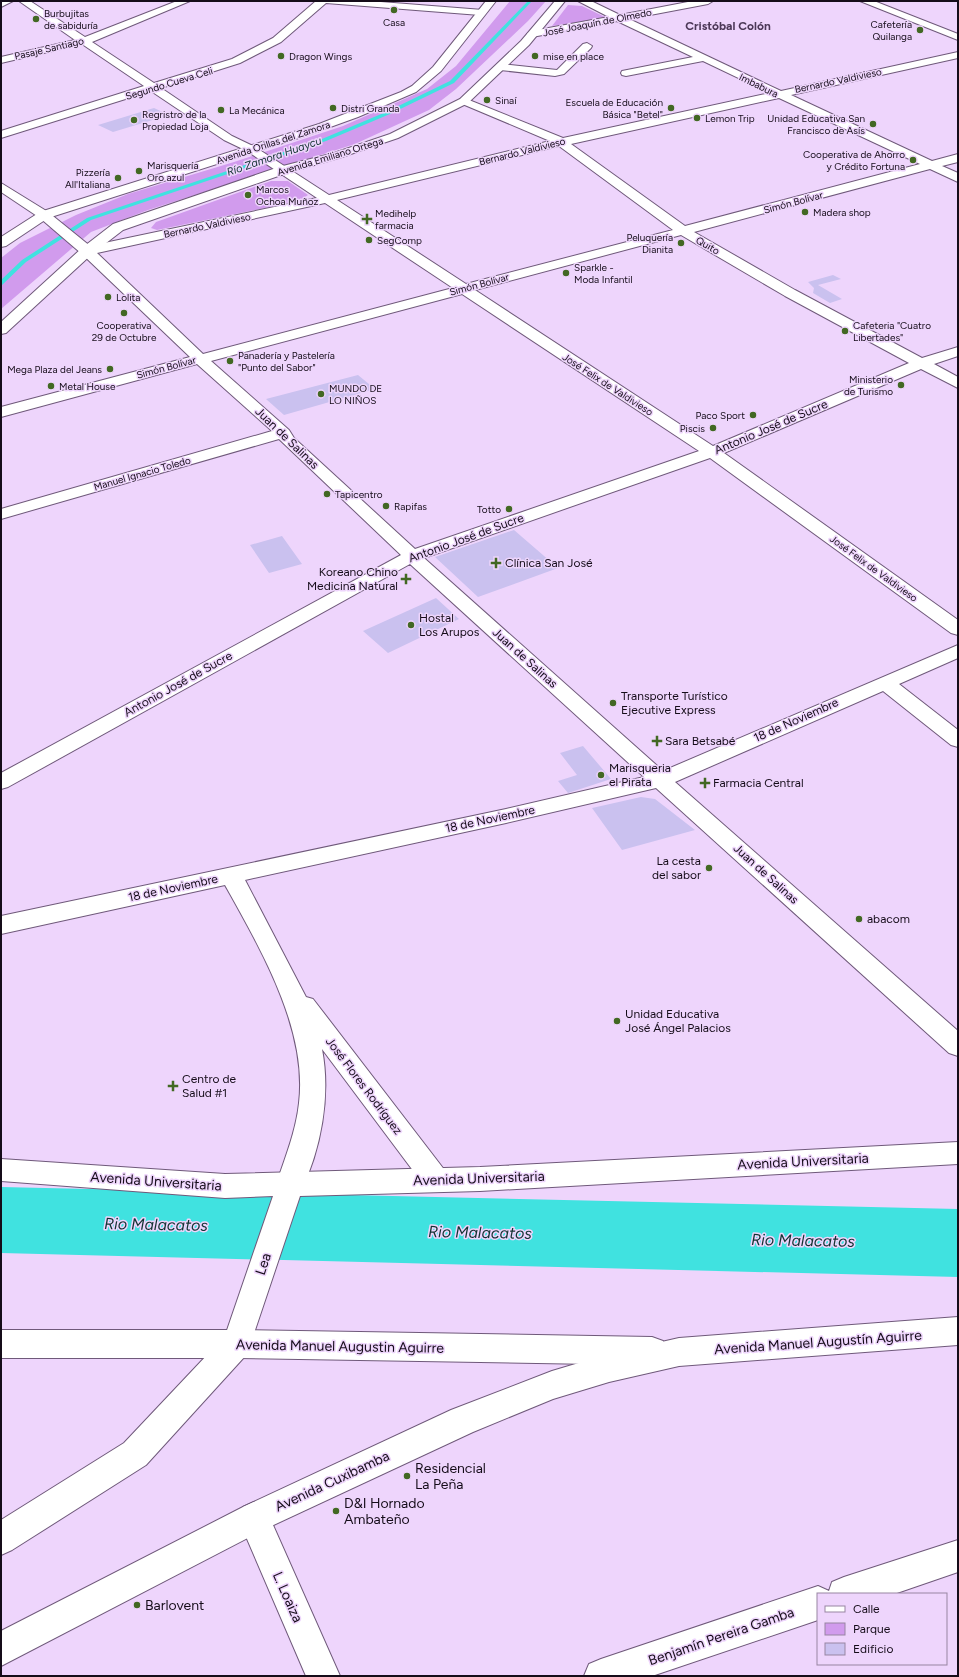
<svg xmlns="http://www.w3.org/2000/svg" width="959" height="1677" font-family="Figtree,sans-serif">
	<rect width="100%" height="100%" fill="#eed5fc"/>
	<path fill="#d19bed" d="M 510,1 L 546,1 L 528,21 L 456,89 L 429,110 L 355,144 L 148,210 L 91,232 L 1,309 L 1,258 L 20,243 L 76,215 L 128,194 L 234,162 L 343,126 L 427,89 L 456,66 Z
		M 568,5 L 582,6 L 607,18 L 552,26 Z
		M 271,181 L 288,181 L 308,195 L 299,201 L 157,230 L 151,228 L 156,222 Z"/>
	<g fill="none" stroke-linecap="round" stroke-linejoin="round">
		<path fill="#40e2e0" fill-rule="evenodd" d="M 528,1 L 532,1 L 454,83 L 390,114 L 326,141 L 91,220 L 26,262 L 1,286 L 1,280 L 22,260 L 87,218 L 322,139 L 386,112 L 450,81 Z"/>
		<path fill="#40e2e0" fill-rule="evenodd" d="M 1,1187 L 958,1209 L 958,1277 L 1,1253 Z"/>
	</g>
	<path fill="#cac1ef" d="M 154,108 L 169,115 L 113,132 L 98,125 Z
		M 833,275 L 841,279 L 818,285 L 842,299 L 830,303 L 813,293 L 814,288 L 808,282 Z
		M 358,375 L 375,389 L 284,415 L 266,399 Z
		M 514,530 L 558,568 L 478,597 L 435,557 Z
		M 282,536 L 302,564 L 269,573 L 250,545 Z
		M 436,598 L 459,619 L 388,653 L 363,631 Z
		M 583,746 L 611,779 L 568,793 L 558,781 L 577,775 L 560,753 Z
		M 641,797 L 655,799 L 695,830 L 622,850 L 592,808 Z"/>
	<g fill="none" stroke-linecap="round" stroke-linejoin="round">
		<defs>
			<path id="minor" d="M 19,1 L 30,1 L 85,37 L 177,1 L 190,1 L 92,42 L 154,83 L 232,59 L 273,38 L 316,1 L 368,1 L 483,10 L 485,12 L 483,14 L 480,15 L 326,3 L 281,42 L 240,63 L 161,88 L 232,136 L 255,147 L 329,195 L 550,141 L 460,103 L 459,101 L 464,98 L 563,138 L 770,93 L 703,61 L 626,76 L 622,75 L 621,73 L 622,71 L 693,57 L 617,21 L 532,37 L 527,34 L 532,31 L 609,17 L 578,1 L 591,1 L 620,15 L 693,1 L 713,1 L 708,4 L 629,19 L 781,91 L 958,52 L 958,58 L 791,95 L 932,161 L 958,154 L 958,162 L 942,166 L 958,173 L 958,182 L 930,169 L 694,232 L 795,290 L 922,358 L 958,347 L 958,356 L 934,364 L 958,377 L 958,388 L 921,369 L 724,453 L 958,620 L 958,635 L 951,633 L 710,458 L 424,558 L 663,771 L 958,645 L 958,658 L 899,684 L 958,730 L 958,747 L 951,745 L 883,691 L 675,782 L 958,1031 L 958,1056 L 949,1053 L 656,788 L 506,823 L 245,880 L 306,997 L 313,999 L 446,1172 L 450,1180 L 446,1188 L 436,1192 L 426,1188 L 322,1049 C 331,1096 321,1150 300,1193 L 290,1197 L 280,1193 L 276,1185 C 285,1158 296,1131 299,1103 C 308,1029 260,948 225,885 L 1,934 L 1,916 L 506,809 L 644,777 L 410,564 L 8,787 L 1,789 L 1,773 L 401,555 L 279,439 L 1,519 L 1,509 L 272,431 L 197,364 L 1,417 L 1,407 L 190,357 L 82,254 L 40,218 L 1,192 L 1,183 L 48,212 L 90,246 L 317,198 L 247,151 L 224,140 L 151,91 L 1,138 L 1,131 L 144,86 L 82,44 L 1,63 L 1,57 L 75,40 ZM 779,98 L 920,164 L 685,226 L 571,144 ZM 559,146 L 673,230 L 466,284 L 337,200 ZM 325,203 L 453,288 L 203,354 L 97,253 ZM 681,235 L 785,296 L 909,363 L 713,446 L 475,290 ZM 462,294 L 699,451 L 415,549 L 294,438 L 289,430 L 211,361 Z
				M 860,1 L 874,1 L 958,34 L 958,40 Z
				M 587,43 L 592,46 L 591,48 L 564,74 L 555,76 L 500,70 L 495,67 L 500,64 L 557,70 L 583,44 Z
				M 1,1330 L 237,1330 L 652,1337 L 663,1341 L 667,1351 L 663,1361 L 652,1365 L 237,1358 L 1,1358 Z
				M 254,1502 L 265,1507 L 340,1676 L 306,1676 L 238,1518 L 243,1507 Z
				M 958,1540 L 958,1572 L 894,1594 L 818,1594 L 818,1620 L 652,1676 L 584,1676 L 589,1664 L 601,1659 L 818,1586 L 829,1591 L 832,1582 L 844,1577 Z"/>
			<path id="major" d="M 1,1 L 13,1 L 1,7 Z
				M 486,1 L 496,1 L 441,71 L 416,92 L 358,117 L 311,134 L 48,218 L 6,246 L 1,247 L 1,237 L 40,212 L 319,124 L 401,92 L 412,86 L 433,67 Z
				M 555,1 L 565,1 L 529,45 L 468,103 L 398,138 L 342,157 L 287,173 L 123,230 L 92,254 L 6,333 L 1,334 L 1,322 L 82,248 L 113,224 L 279,167 L 334,153 L 390,134 L 460,99 L 521,41 Z
				M 958,1142 L 958,1164 L 480,1191 L 300,1196 L 247,1354 L 146,1465 L 12,1550 L 1,1555 L 1,1520 L 124,1443 L 225,1336 L 273,1196 L 225,1198 L 1,1181 L 1,1159 L 225,1174 L 480,1167 Z
				M 958,1317 L 958,1345 L 679,1366 L 609,1382 L 553,1399 L 473,1432 L 265,1529 L 1,1666 L 1,1631 L 243,1507 L 451,1410 L 552,1371 L 609,1354 L 679,1338 Z"/>
		</defs>
		<use href="#minor" stroke="#6f597a" stroke-width="2"/>
		<use href="#major" stroke="#6f597a" stroke-width="2"/>
		<use href="#minor" fill="#fff" fill-rule="evenodd"/>
		<use href="#major" fill="#fff" fill-rule="evenodd"/>
	</g>
	<g fill="#426823" stroke="#eed5fc" stroke-width="1.5">
		<circle cx="394" cy="10" r="4"/>
		<circle cx="36" cy="19" r="4"/>
		<circle cx="920" cy="30" r="4"/>
		<circle cx="281" cy="56" r="4"/>
		<circle cx="535" cy="56" r="4"/>
		<circle cx="487" cy="100" r="4"/>
		<circle cx="333" cy="108" r="4"/>
		<circle cx="671" cy="108" r="4"/>
		<circle cx="221" cy="110" r="4"/>
		<circle cx="697" cy="118" r="4"/>
		<circle cx="134" cy="120" r="4"/>
		<circle cx="873" cy="124" r="4"/>
		<circle cx="913" cy="160" r="4"/>
		<circle cx="139" cy="171" r="4"/>
		<circle cx="118" cy="178" r="4"/>
		<circle cx="248" cy="195" r="4"/>
		<circle cx="805" cy="212" r="4"/>
		<path d="M365 213h4v4h4v4h-4v4h-4v-4h-4v-4h4z"/>
		<circle cx="369" cy="240" r="4"/>
		<circle cx="681" cy="243" r="4"/>
		<circle cx="566" cy="273" r="4"/>
		<circle cx="108" cy="297" r="4"/>
		<circle cx="124" cy="313" r="4"/>
		<circle cx="845" cy="331" r="4"/>
		<circle cx="230" cy="361" r="4"/>
		<circle cx="110" cy="369" r="4"/>
		<circle cx="901" cy="385" r="4"/>
		<circle cx="51" cy="386" r="4"/>
		<circle cx="321" cy="394" r="4"/>
		<circle cx="753" cy="415" r="4"/>
		<circle cx="713" cy="428" r="4"/>
		<circle cx="327" cy="494" r="4"/>
		<circle cx="386" cy="506" r="4"/>
		<circle cx="509" cy="509" r="4"/>
		<path d="M494 557h4v4h4v4h-4v4h-4v-4h-4v-4h4z"/>
		<path d="M404 573h4v4h4v4h-4v4h-4v-4h-4v-4h4z"/>
		<circle cx="411" cy="625" r="4"/>
		<circle cx="613" cy="703" r="4"/>
		<path d="M655 735h4v4h4v4h-4v4h-4v-4h-4v-4h4z"/>
		<circle cx="601" cy="775" r="4"/>
		<path d="M703 777h4v4h4v4h-4v4h-4v-4h-4v-4h4z"/>
		<circle cx="709" cy="868" r="4"/>
		<circle cx="859" cy="919" r="4"/>
		<circle cx="617" cy="1021" r="4"/>
		<path d="M171 1080h4v4h4v4h-4v4h-4v-4h-4v-4h4z"/>
		<circle cx="407" cy="1476" r="4"/>
		<circle cx="336" cy="1511" r="4"/>
		<circle cx="137" cy="1605" r="4"/>
	</g>
	<g text-anchor="middle" stroke-width="3" stroke-linejoin="round" paint-order="stroke">
		<g font-size="10" fill="#150c19" stroke="#eed5fc" text-anchor="start">
			<text x="44" y="17">Burbujitas<tspan x="44" dy="12">de sabiduría</tspan></text>
			<text x="394" y="26" text-anchor="middle">Casa</text>
			<text x="912" y="28" text-anchor="end">Cafetería<tspan x="912" dy="12">Quilanga</tspan></text>
			<text x="289" y="60">Dragon Wings</text>
			<text x="543" y="60">mise en place</text>
			<text x="495" y="104">Sinaí</text>
			<text x="663" y="106" text-anchor="end">Escuela de Educación<tspan x="663" dy="12">Básica "Betel"</tspan></text>
			<text x="341" y="112">Distri Granda</text>
			<text x="229" y="114">La Mecánica</text>
			<text x="142" y="118">Regristro de la<tspan x="142" dy="12">Propiedad Loja</tspan></text>
			<text x="705" y="122">Lemon Trip</text>
			<text x="865" y="122" text-anchor="end">Unidad Educativa San<tspan x="865" dy="12">Francisco de Asís</tspan></text>
			<text x="905" y="158" text-anchor="end">Cooperativa de Ahorro<tspan x="905" dy="12">y Crédito Fortuna</tspan></text>
			<text x="147" y="169">Marisquería<tspan x="147" dy="12">Oro azul</tspan></text>
			<text x="110" y="176" text-anchor="end">Pizzería<tspan x="110" dy="12">All'Italiana</tspan></text>
			<text x="256" y="193">Marcos<tspan x="256" dy="12">Ochoa Muñoz</tspan></text>
			<text x="813" y="216">Madera shop</text>
			<text x="375" y="217">Medihelp<tspan x="375" dy="12">farmacia</tspan></text>
			<text x="673" y="241" text-anchor="end">Peluquería<tspan x="673" dy="12">Dianita</tspan></text>
			<text x="377" y="244">SegComp</text>
			<text x="574" y="271">Sparkle -<tspan x="574" dy="12">Moda Infantil</tspan></text>
			<text x="116" y="301">Lolita</text>
			<text x="124" y="329" text-anchor="middle">Cooperativa<tspan x="124" dy="12">29 de Octubre</tspan></text>
			<text x="853" y="329">Cafeteria "Cuatro<tspan x="853" dy="12">Libertades"</tspan></text>
			<text x="238" y="359">Panadería y Pastelería<tspan x="238" dy="12">"Punto del Sabor"</tspan></text>
			<text x="102" y="373" text-anchor="end">Mega Plaza del Jeans</text>
			<text x="893" y="383" text-anchor="end">Ministerio<tspan x="893" dy="12">de Turismo</tspan></text>
			<text x="59" y="390">Metal House</text>
			<text x="329" y="392">MUNDO DE<tspan x="329" dy="12">LO NIÑOS</tspan></text>
			<text x="745" y="419" text-anchor="end">Paco Sport</text>
			<text x="705" y="432" text-anchor="end">Piscis</text>
			<text x="335" y="498">Tapicentro</text>
			<text x="394" y="510">Rapifas</text>
			<text x="501" y="513" text-anchor="end">Totto</text>
		</g>
		<g font-size="10" fill="#150c19" stroke="#eed5fc">
			<text transform="translate(597 22) rotate(-11)" y="4">José Joaquín de Olmedo</text>
			<text transform="translate(49 48) rotate(-13)" y="4">Pasaje Santiago</text>
			<text transform="translate(838 80) rotate(-12)" y="4">Bernardo Valdivieso</text>
			<text transform="translate(169 83) rotate(-17)" y="4">Segundo Cueva Celi</text>
			<text transform="translate(759 85) rotate(26)" y="4">Imbabura</text>
			<text transform="translate(273 142) rotate(-18)" y="4">Avenida Orillas del Zamora</text>
			<text transform="translate(522 151) rotate(-14)" y="4">Bernardo Valdivieso</text>
			<text transform="translate(330 156) rotate(-17)" y="4">Avenida Emiliano Ortega</text>
			<text transform="translate(793 202) rotate(-15)" y="4">Simón Bolívar</text>
			<text transform="translate(207 225) rotate(-12)" y="4">Bernardo Valdivieso</text>
			<text transform="translate(708 245) rotate(30)" y="4">Quito</text>
			<text transform="translate(479 284) rotate(-15)" y="4">Simón Bolívar</text>
			<text transform="translate(166 367) rotate(-15)" y="4">Simón Bolívar</text>
			<text transform="translate(608 384) rotate(33)" y="4">José Felix de Valdivieso</text>
			<text transform="translate(142 473) rotate(-16)" y="4">Manuel Ignacio Toledo</text>
			<text transform="translate(874 568) rotate(36)" y="4">José Felix de Valdivieso</text>
		</g>
		<g font-size="11" font-style="italic" fill="#113231" stroke="#eed5fc">
			<text transform="translate(274 156) rotate(-19)" y="4">Río Zamora Huaycu</text>
		</g>
		<g font-size="12" font-weight="bold" fill="#4c3857" stroke="#eed5fc">
			<text x="728" y="30">Cristóbal Colón</text>
		</g>
		<g font-size="12" fill="#150c19" stroke="#eed5fc">
			<text transform="translate(771 427) rotate(-23)" y="4">Antonio José de Sucre</text>
			<text transform="translate(287 438) rotate(44)" y="4">Juan de Salinas</text>
			<text transform="translate(466 538) rotate(-20)" y="4">Antonio José de Sucre</text>
			<text transform="translate(525 658) rotate(42)" y="4">Juan de Salinas</text>
			<text transform="translate(178 684) rotate(-29)" y="4">Antonio José de Sucre</text>
			<text transform="translate(796 720) rotate(-24)" y="4">18 de Noviembre</text>
			<text transform="translate(490 819) rotate(-12)" y="4">18 de Noviembre</text>
			<text transform="translate(766 874) rotate(42)" y="4">Juan de Salinas</text>
			<text transform="translate(173 888) rotate(-12)" y="4">18 de Noviembre</text>
			<text transform="translate(364 1086) rotate(53)" y="4">José Flores Rodríguez</text>
		</g>
		<g font-size="12" fill="#150c19" stroke="#eed5fc" text-anchor="start">
			<text x="505" y="567">Clínica San José</text>
			<text x="398" y="576" text-anchor="end">Koreano Chino<tspan x="398" dy="14">Medicina Natural</tspan></text>
			<text x="419" y="622">Hostal<tspan x="419" dy="14">Los Arupos</tspan></text>
			<text x="621" y="700">Transporte Turístico<tspan x="621" dy="14">Ejecutive Express</tspan></text>
			<text x="665" y="745">Sara Betsabé</text>
			<text x="609" y="772">Marisqueria<tspan x="609" dy="14">el Pirata</tspan></text>
			<text x="713" y="787">Farmacia Central</text>
			<text x="701" y="865" text-anchor="end">La cesta<tspan x="701" dy="14">del sabor</tspan></text>
			<text x="867" y="923">abacom</text>
			<text x="625" y="1018">Unidad Educativa<tspan x="625" dy="14">José Ángel Palacios</tspan></text>
			<text x="182" y="1083">Centro de<tspan x="182" dy="14">Salud #1</tspan></text>
		</g>
		<g font-size="14" fill="#150c19" stroke="#eed5fc">
			<text transform="translate(803 1161) rotate(-3)" y="5">Avenida Universitaria</text>
			<text transform="translate(479 1178) rotate(-2)" y="5">Avenida Universitaria</text>
			<text transform="translate(156 1181) rotate(4)" y="5">Avenida Universitaria</text>
			<text transform="translate(263 1264) rotate(-72)" y="5">Lea</text>
			<text transform="translate(818 1342) rotate(-4)" y="5">Avenida Manuel Augustín Aguirre</text>
			<text transform="translate(340 1346) rotate(1)" y="5">Avenida Manuel Augustin Aguirre</text>
			<text transform="translate(332 1481) rotate(-25)" y="5">Avenida Cuxibamba</text>
			<text transform="translate(288 1597) rotate(66)" y="5">L. Loaiza</text>
			<text transform="translate(721 1636) rotate(-19)" y="5">Benjamín Pereira Gamba</text>
		</g>
		<g font-size="14" fill="#150c19" stroke="#eed5fc" text-anchor="start">
			<text x="415" y="1473">Residencial<tspan x="415" dy="16">La Peña</tspan></text>
			<text x="344" y="1508">D&amp;I Hornado<tspan x="344" dy="16">Ambateño</tspan></text>
			<text x="145" y="1610">Barlovent</text>
		</g>
		<g font-size="16" font-style="italic" fill="#113231" stroke="#eed5fc">
			<text transform="translate(156 1224) rotate(1)" y="6">Rio Malacatos</text>
			<text transform="translate(480 1232) rotate(1)" y="6">Rio Malacatos</text>
			<text transform="translate(803 1240) rotate(1)" y="6">Rio Malacatos</text>
		</g>
	</g>
	<rect width="959" height="1677" fill="none" stroke="#150c19" stroke-width="4"/>
	<rect x="817" y="1593" width="130" height="72" fill="#eed5fc" stroke="#9785a1"/>
	<rect x="825" y="1606" width="20" height="6" fill="#ffffff" stroke="#9785a1"/>
	<text x="853" y="1613" font-size="12" fill="#150c19">Calle</text>
	<rect x="825" y="1623" width="20" height="12" fill="#d19bed" stroke="#9785a1"/>
	<text x="853" y="1633" font-size="12" fill="#150c19">Parque</text>
	<rect x="825" y="1643" width="20" height="12" fill="#cac1ef" stroke="#9785a1"/>
	<text x="853" y="1653" font-size="12" fill="#150c19">Edificio</text>
</svg>
